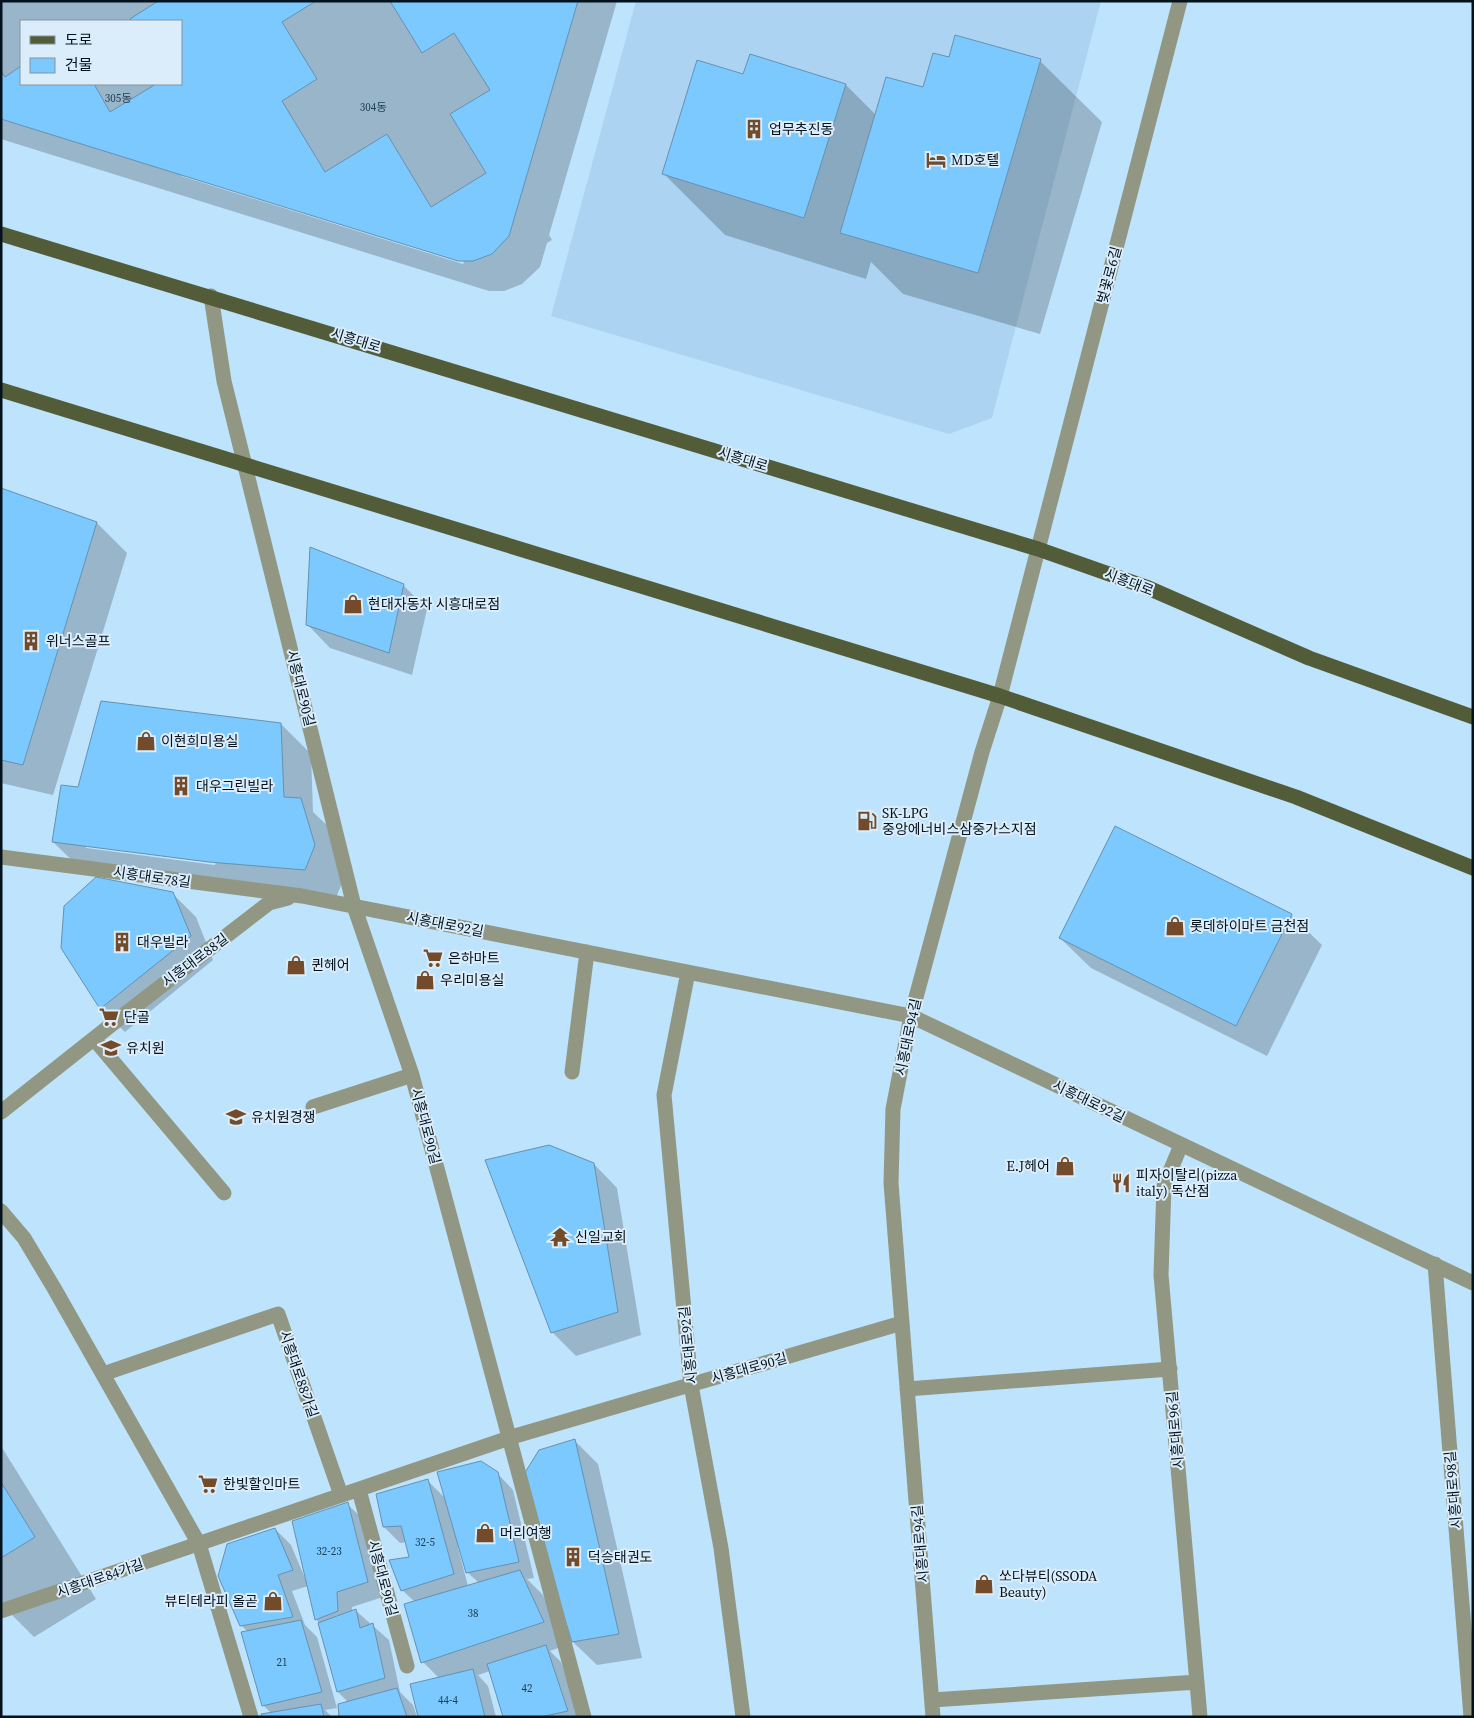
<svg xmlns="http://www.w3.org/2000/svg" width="1474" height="1718" font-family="'Source Serif 4','Noto Sans KR',serif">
	<rect width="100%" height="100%" fill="#bee3fd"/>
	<path fill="#acd4f2" d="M 636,1 L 1101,1 L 992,418 L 949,434 L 551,316 Z"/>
	<path fill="#0003" fill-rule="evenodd" d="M 1,1 L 617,1 L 549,235 L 552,240 L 547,243 L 540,267 L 522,284 L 504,291 L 489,291 L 1,139 ZM 21,21 L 181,21 L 181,84 L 21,84 ZM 183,174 L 464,262 L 463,264 L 181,176 Z
		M 950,59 L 1040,61 L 1102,122 L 1040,334 L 903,294 L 871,262 L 866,279 L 725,235 L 663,173 L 744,76 L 846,85 L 876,115 L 924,89 Z
		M 1,490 L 97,523 L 127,553 L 53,795 L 1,783 Z
		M 403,585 L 427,609 L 412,675 L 330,648 L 307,624 Z
		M 281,724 L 311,754 L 313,812 L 332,830 L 345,876 L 335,900 L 84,872 L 53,842 L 79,788 ZM 86,845 L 216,862 L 215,865 L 86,848 Z
		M 172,893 L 196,917 L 213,960 L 125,1032 L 101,1009 L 62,948 Z
		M 1291,915 L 1322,945 L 1267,1056 L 1091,968 L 1060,938 Z
		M 594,1164 L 617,1188 L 641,1335 L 576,1356 L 552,1332 Z
		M 575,1441 L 598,1464 L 642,1658 L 597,1665 L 573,1642 Z
		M 1,1446 L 96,1599 L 34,1637 L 1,1604 Z
		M 497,1473 L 513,1490 L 534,1578 L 527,1579 L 543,1595 L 566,1645 L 550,1651 L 561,1662 L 580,1717 L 504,1717 L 490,1671 L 478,1675 L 488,1686 L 496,1717 L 420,1717 L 439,1678 L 423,1662 L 415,1602 L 402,1590 L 411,1558 L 407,1542 L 400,1543 L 384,1527 L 427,1480 L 446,1499 ZM 460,1547 L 467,1572 L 479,1583 L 468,1586 L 458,1548 Z
		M 347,1504 L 363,1519 L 383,1597 L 352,1607 L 352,1611 L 355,1610 L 389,1640 L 400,1692 L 413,1705 L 417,1717 L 340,1717 L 348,1702 L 338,1692 L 319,1623 L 316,1619 L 308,1586 L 292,1591 L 305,1625 L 317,1637 L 337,1708 L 325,1710 L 332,1717 L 263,1717 L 271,1713 L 263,1705 L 248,1632 L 241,1625 L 275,1529 L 291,1545 L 305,1578 L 306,1578 Z"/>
	<path fill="#7bc9fe" stroke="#6691b0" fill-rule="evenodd" d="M 1,1 L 158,1 L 130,19 L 131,21 L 21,21 L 21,66 L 5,77 L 1,71 Z
		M 1,1 L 578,1 L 509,236 L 492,254 L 473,261 L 458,261 L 1,119 ZM 21,21 L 181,21 L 181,84 L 21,84 Z
		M 316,1 L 390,1 L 422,53 L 454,33 L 490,90 L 450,114 L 486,173 L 431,207 L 387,134 L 325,172 L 282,101 L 317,79 L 282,22 Z
		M 955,35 L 1041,59 L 978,273 L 840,233 L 886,77 L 923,87 L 933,53 L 949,57 Z
		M 750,54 L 846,84 L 804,218 L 662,174 L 697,60 L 743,74 Z
		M 94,84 L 156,84 L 110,112 Z
		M 1,488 L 97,522 L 23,765 L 1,760 Z
		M 310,547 L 404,584 L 389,653 L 306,625 Z
		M 101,701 L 281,723 L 284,797 L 301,798 L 315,845 L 305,870 L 209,862 L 52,842 L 61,785 L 78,787 Z
		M 1115,826 L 1292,914 L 1236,1026 L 1059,938 Z
		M 96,877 L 173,892 L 191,936 L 100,1009 L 61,948 L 64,906 Z
		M 549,1145 L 594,1163 L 618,1312 L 551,1333 L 485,1160 Z
		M 575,1439 L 619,1634 L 572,1642 L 521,1479 L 539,1450 Z
		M 481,1461 L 498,1472 L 519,1562 L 466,1573 L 437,1472 Z
		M 428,1479 L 454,1574 L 401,1591 L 389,1560 L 409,1557 L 401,1526 L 383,1527 L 376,1494 Z
		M 1,1482 L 35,1537 L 1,1558 Z
		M 348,1502 L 368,1582 L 337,1592 L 338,1611 L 315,1620 L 292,1521 Z
		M 275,1528 L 293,1570 L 278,1575 L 293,1617 L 240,1626 L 218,1576 L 227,1544 Z
		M 520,1570 L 544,1622 L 421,1663 L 404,1604 Z
		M 356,1609 L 360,1628 L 373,1623 L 385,1678 L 337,1692 L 318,1623 Z
		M 301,1620 L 322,1692 L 262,1706 L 241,1632 Z
		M 546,1645 L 568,1711 L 540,1717 L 503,1717 L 487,1664 Z
		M 473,1669 L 485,1717 L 418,1717 L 410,1684 Z
		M 397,1688 L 407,1717 L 339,1717 L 338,1704 Z
		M 321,1704 L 324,1717 L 262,1717 L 261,1714 Z"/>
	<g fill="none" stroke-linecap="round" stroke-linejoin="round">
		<path stroke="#919782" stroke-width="15" d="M 211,296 L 224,381 L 354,906 L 412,1075 L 584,1717
			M 1,857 L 302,896 L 911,1016 L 1473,1283
			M 688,972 L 664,1095 L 691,1385 L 721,1548 L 743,1717
			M 94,1039 L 224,1193
			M 572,1072 L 587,952
			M 313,1107 L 412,1075
			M 1,1112 L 116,1021 L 269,903 L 288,898
			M 1181,1145 L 1164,1186 L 1161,1275 L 1200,1717
			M 1,1211 L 24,1238 L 54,1288 L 199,1544 L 251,1717
			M 1435,1264 L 1471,1717
			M 103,1374 L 278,1314 L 341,1495
			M 907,1389 L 1170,1369
			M 359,1490 L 407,1666
			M 1,1611 L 515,1436 L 902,1323
			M 932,1700 L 1197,1682
			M 933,1717 L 891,1183 L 893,1109 L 911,1016 L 982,752 L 1000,696 L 1180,1"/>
		<path stroke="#535c38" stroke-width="15" d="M 1,234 L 1038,549 L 1146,587 L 1309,658 L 1473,717
			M 1,390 L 1000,696 L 1296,797 L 1473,868"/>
	</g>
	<defs>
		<symbol id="building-bare" viewBox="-9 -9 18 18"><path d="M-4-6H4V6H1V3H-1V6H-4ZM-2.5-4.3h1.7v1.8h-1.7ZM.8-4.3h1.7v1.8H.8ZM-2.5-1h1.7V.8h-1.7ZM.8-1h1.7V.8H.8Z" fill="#734b2a" stroke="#dbedfa" stroke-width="2.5" paint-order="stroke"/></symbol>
		<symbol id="hotel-bare" viewBox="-9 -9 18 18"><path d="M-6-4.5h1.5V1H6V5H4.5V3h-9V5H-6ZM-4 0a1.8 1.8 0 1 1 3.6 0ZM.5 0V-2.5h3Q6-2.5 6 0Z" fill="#734b2a" stroke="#dbedfa" stroke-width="2.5" paint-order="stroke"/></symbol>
		<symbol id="shop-bare" viewBox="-9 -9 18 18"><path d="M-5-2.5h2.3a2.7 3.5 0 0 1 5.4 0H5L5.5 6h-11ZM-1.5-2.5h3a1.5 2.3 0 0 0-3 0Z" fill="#734b2a" stroke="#dbedfa" stroke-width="2.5" paint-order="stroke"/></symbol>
		<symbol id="fuel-bare" viewBox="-9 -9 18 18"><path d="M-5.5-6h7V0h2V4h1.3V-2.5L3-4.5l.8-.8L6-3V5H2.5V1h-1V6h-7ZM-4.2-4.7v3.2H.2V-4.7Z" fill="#734b2a" stroke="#dbedfa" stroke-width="2.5" paint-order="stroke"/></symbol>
		<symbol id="supermarket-bare" viewBox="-9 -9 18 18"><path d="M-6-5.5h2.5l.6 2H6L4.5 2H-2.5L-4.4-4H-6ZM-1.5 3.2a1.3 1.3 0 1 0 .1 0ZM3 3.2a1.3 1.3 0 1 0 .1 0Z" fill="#734b2a" stroke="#dbedfa" stroke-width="2.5" paint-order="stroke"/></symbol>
		<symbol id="school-bare" viewBox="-9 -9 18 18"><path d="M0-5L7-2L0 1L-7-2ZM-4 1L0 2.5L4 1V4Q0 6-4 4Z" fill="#734b2a" stroke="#dbedfa" stroke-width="2.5" paint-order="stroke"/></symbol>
		<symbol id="restaurant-bare" viewBox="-9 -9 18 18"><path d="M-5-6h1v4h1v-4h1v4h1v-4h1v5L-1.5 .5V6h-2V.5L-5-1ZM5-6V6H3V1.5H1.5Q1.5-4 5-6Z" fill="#734b2a" stroke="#dbedfa" stroke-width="2.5" paint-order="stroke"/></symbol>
		<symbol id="temple-bare" viewBox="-9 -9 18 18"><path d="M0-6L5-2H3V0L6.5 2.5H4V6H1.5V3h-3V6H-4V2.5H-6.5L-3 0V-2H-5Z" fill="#734b2a" stroke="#dbedfa" stroke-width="2.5" paint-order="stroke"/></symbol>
	</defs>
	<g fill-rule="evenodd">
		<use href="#building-bare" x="740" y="115" width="28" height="28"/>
		<use href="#hotel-bare" x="922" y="146" width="28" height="28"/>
		<use href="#shop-bare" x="339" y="590" width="28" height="28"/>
		<use href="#building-bare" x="17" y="627" width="28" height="28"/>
		<use href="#shop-bare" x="132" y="727" width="28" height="28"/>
		<use href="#building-bare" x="167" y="772" width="28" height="28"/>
		<use href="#fuel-bare" x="853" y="807" width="28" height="28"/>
		<use href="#shop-bare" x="1161" y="912" width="28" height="28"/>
		<use href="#building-bare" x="108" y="928" width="28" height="28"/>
		<use href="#supermarket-bare" x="419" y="944" width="28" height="28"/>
		<use href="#shop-bare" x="282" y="951" width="28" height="28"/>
		<use href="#shop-bare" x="411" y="966" width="28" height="28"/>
		<use href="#supermarket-bare" x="95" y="1003" width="28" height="28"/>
		<use href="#school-bare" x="97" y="1034" width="28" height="28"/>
		<use href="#school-bare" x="222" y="1103" width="28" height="28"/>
		<use href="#shop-bare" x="1051" y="1152" width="28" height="28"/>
		<use href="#restaurant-bare" x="1107" y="1169" width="28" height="28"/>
		<use href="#temple-bare" x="546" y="1223" width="28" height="28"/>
		<use href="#supermarket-bare" x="194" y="1470" width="28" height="28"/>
		<use href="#shop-bare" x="471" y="1519" width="28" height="28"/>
		<use href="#building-bare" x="559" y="1543" width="28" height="28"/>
		<use href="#shop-bare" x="970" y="1570" width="28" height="28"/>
		<use href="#shop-bare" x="259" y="1587" width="28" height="28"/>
	</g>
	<g text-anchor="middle" stroke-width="4" stroke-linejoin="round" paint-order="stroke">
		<g font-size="11" fill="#214055">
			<text x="118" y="102">305동</text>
			<text x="373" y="111">304동</text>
			<text x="425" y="1546">32-5</text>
			<text x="329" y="1555">32-23</text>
			<text x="473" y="1617">38</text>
			<text x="282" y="1666">21</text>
			<text x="527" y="1692">42</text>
			<text x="448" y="1704">44-4</text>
		</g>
		<g font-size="14" fill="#03121d" stroke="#dbedfa" text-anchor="start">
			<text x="769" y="134">업무추진동</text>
			<text x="951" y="165">MD호텔</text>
			<text x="368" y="609">현대자동차 시흥대로점</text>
			<text x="46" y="646">위너스골프</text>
			<text x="161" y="746">이현희미용실</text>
			<text x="196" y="791">대우그린빌라</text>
			<text x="882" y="818">SK-LPG<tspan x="882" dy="16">중앙에너비스삼중가스지점</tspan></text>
			<text x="1190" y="931">롯데하이마트 금천점</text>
			<text x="137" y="947">대우빌라</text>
			<text x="448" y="963">은하마트</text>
			<text x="311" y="970">퀸헤어</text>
			<text x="440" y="985">우리미용실</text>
			<text x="124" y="1022">단골</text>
			<text x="126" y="1053">유치원</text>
			<text x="251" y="1122">유치원경쟁</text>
			<text x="1050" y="1171" text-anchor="end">E.J헤어</text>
			<text x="1136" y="1180">피자이탈리(pizza<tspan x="1136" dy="16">italy) 독산점</tspan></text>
			<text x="575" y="1242">신일교회</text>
			<text x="223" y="1489">한빛할인마트</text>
			<text x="500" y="1538">머리여행</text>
			<text x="588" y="1562">덕승태권도</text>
			<text x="999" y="1581">쏘다뷰티(SSODA<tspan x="999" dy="16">Beauty)</tspan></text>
			<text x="258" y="1606" text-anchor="end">뷰티테라피 올곧</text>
		</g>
		<g font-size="14" fill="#03121d" stroke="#dbedfa">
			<text transform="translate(1109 275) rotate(-75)" y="5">벚꽃로6길</text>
			<text transform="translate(356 340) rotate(17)" y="5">시흥대로</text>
			<text transform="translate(743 459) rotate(17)" y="5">시흥대로</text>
			<text transform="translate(1129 582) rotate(21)" y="5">시흥대로</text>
			<text transform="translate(301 688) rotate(76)" y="5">시흥대로90길</text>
			<text transform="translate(152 877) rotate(8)" y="5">시흥대로78길</text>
			<text transform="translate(445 924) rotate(11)" y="5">시흥대로92길</text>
			<text transform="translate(195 960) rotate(-37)" y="5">시흥대로88길</text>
			<text transform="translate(908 1037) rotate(-78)" y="5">시흥대로94길</text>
			<text transform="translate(1089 1101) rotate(26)" y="5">시흥대로92길</text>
			<text transform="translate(426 1126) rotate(75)" y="5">시흥대로90길</text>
			<text transform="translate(688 1345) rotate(-96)" y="5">시흥대로92길</text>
			<text transform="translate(749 1368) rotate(-16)" y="5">시흥대로90길</text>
			<text transform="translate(299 1374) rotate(71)" y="5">시흥대로88가길</text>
			<text transform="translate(1175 1430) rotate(-95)" y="5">시흥대로96길</text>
			<text transform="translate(1453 1490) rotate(-95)" y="5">시흥대로98길</text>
			<text transform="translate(920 1544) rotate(-95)" y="5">시흥대로94길</text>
			<text transform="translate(100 1578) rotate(-19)" y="5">시흥대로84가길</text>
			<text transform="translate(383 1578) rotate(75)" y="5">시흥대로90길</text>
		</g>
	</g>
	<rect width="1474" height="1718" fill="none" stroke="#03121d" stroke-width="5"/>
	<rect x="20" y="20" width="162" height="65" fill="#dbedfa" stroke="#8595a2"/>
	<rect x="30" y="36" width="25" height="8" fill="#535c38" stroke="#8595a2"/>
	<text x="65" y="45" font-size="15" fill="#03121d">도로</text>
	<rect x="30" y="58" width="25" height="15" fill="#7bc9fe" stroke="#8595a2"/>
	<text x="65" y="70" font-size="15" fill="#03121d">건물</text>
</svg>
